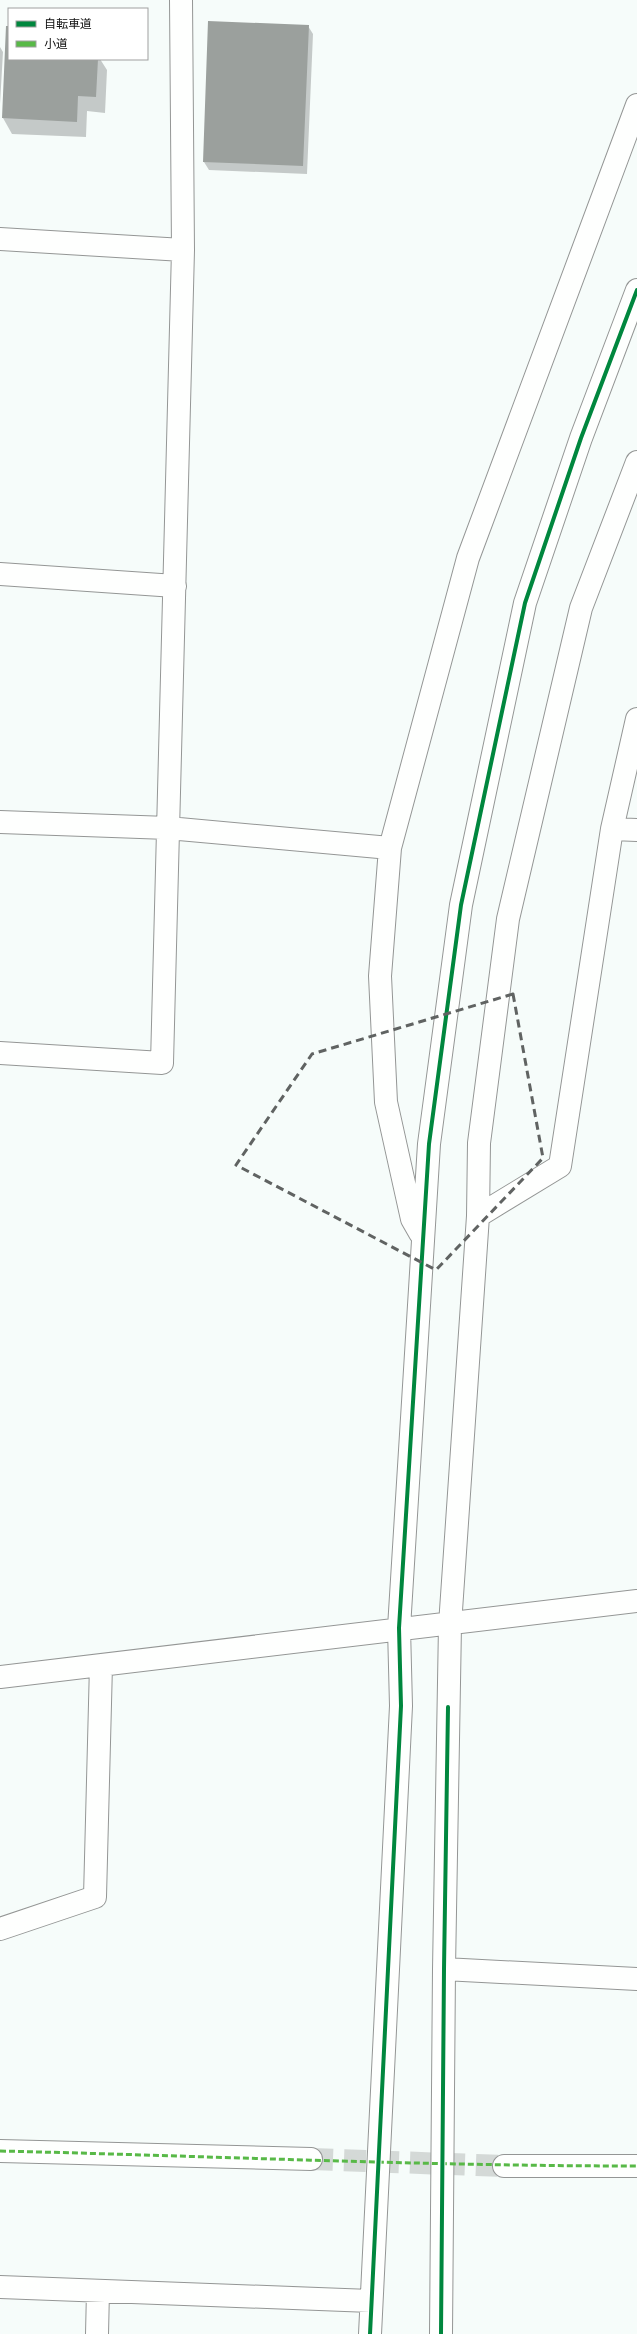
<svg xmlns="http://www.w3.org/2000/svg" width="637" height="2334" font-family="Georgia,'Noto Sans JP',serif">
	<rect width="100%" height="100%" fill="#f6fcfa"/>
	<path fill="#0003" d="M 308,26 L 313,34 L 307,174 L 209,170 L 204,162 Z
		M 9,27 L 9,59 L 100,59 L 107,70 L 105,113 L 87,111 L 86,137 L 12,134 L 3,118 Z
		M 0,47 L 3,52 L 0,104 Z"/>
	<path fill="#9ba09d" d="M 208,21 L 309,25 L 303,166 L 203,162 Z
		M 6,26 L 9,26 L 9,59 L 98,59 L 96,97 L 78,96 L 77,122 L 2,118 Z"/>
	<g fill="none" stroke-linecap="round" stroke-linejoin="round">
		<path stroke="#d4d9d7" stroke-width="22" stroke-dasharray="22 11" stroke-linecap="butt" d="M 311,2159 L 504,2166"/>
		<defs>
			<path id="minor" d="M 0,239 L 183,250 L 181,0
				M 0,574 L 175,586
				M 0,822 L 168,828 L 390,848
				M 612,829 L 637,830
				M 0,1053 L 162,1063 L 183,250
				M 478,1216 L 560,1166 L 612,829 L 637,719
				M 420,1233 L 412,1219 L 386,1102 L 380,976 L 390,848 L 468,558 L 637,105
				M 0,1677 L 637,1601
				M 0,1929 L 95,1897 L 101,1665
				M 444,1969 L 637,1979
				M 0,2151 L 311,2159
				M 504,2166 L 637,2166
				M 0,2287 L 371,2301
				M 97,2334 L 98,2291
				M 370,2334 L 401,1706 L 399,1628 L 429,1144 L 461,905 L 525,603 L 581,438 L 637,290
				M 441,2334 L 444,1969 L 450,1625 L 478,1216 L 479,1143 L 508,919 L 581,608 L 637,462"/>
		</defs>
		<use href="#minor" stroke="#949695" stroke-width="24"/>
		<use href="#minor" stroke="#fefffe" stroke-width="22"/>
		<path stroke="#58b947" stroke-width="3" stroke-dasharray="6 3" stroke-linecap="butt" d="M 0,2151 C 212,2156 425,2166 637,2166"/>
		<defs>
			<path id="cycleway" d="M 370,2334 L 401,1706 L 399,1628 L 429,1144 L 461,905 L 525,603 L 581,438 L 637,290
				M 441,2334 L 444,1969 L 448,1707"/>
		</defs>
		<use href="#cycleway" stroke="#fff" stroke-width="6"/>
		<use href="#cycleway" stroke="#00873e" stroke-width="4"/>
	</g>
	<path fill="none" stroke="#606362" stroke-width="3" stroke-dasharray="8 5" stroke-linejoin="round" d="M 513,994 L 543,1158 L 436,1270 L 236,1165 L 312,1054 Z"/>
	<rect x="8" y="8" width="140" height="52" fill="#ffffff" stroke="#9f9f9f"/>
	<rect x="16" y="21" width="20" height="6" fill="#00873e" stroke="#9f9f9f"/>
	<text x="44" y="28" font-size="12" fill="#101010">自転車道</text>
	<rect x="16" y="41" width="20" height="6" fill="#58b947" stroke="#9f9f9f"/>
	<text x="44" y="48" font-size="12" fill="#101010">小道</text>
</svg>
